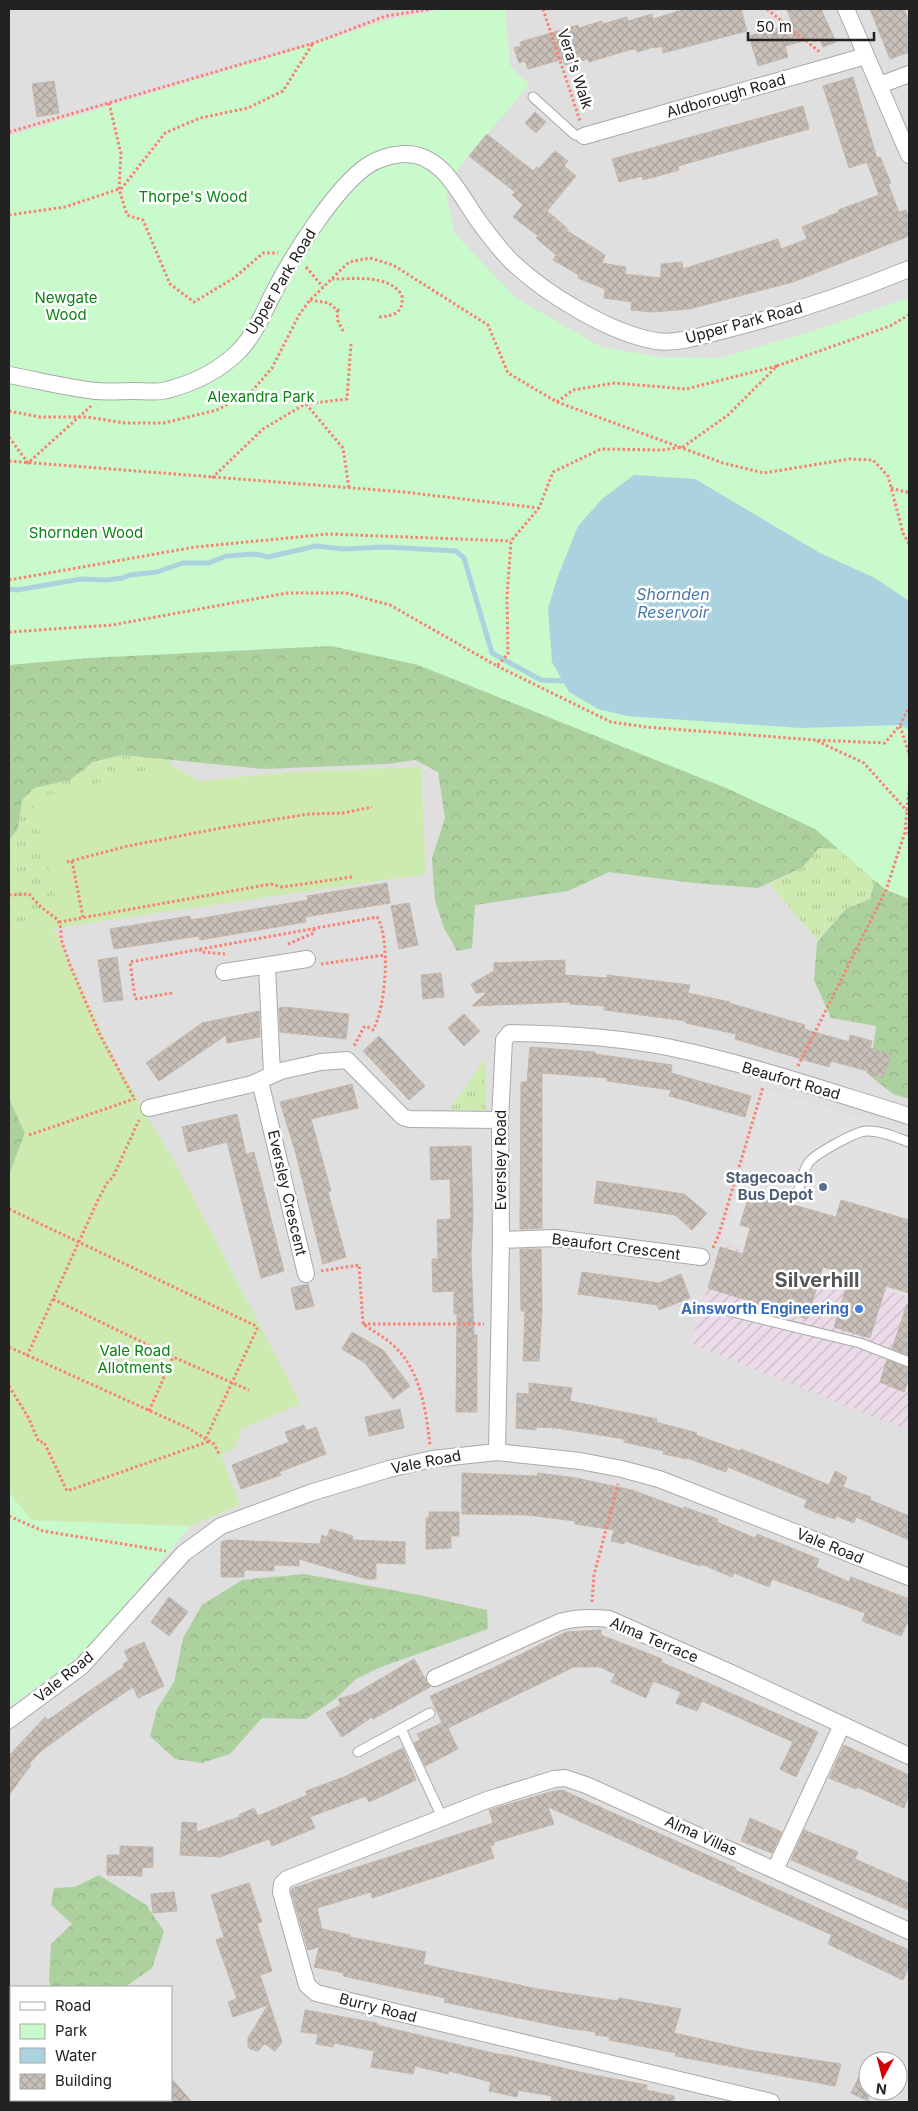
<svg xmlns="http://www.w3.org/2000/svg" width="918" height="2111" font-family="Inter,sans-serif">
	<defs>
		<pattern id="industrial-furrows" width="10" height="10" patternUnits="userSpaceOnUse" patternTransform="scale(1.25)"><rect width="10" height="10" fill="#ebdbe8"/><path d="M-1 1l2-2M0 10L10 0M9 11l2-2" fill="none" stroke="#c9bcc7"/></pattern>
		<pattern id="grass-tufts" width="24" height="20" patternUnits="userSpaceOnUse" patternTransform="scale(1.25)"><rect width="24" height="20" fill="#cdebb0"/><path d="M3 7l-1-3M5 7V3M7 7l1-3M15 17l-1-3M17 17v-4M19 17l1-3" fill="none" stroke="#b0c997"/></pattern>
		<pattern id="forest-crowns" width="20" height="18" patternUnits="userSpaceOnUse" patternTransform="scale(1.25)"><rect width="20" height="18" fill="#add19e"/><path d="M2 6a3 3 0 1 1 6 0M12 15a3 3 0 1 1 6 0" fill="none" stroke="#95b388"/></pattern>
		<pattern id="building-cross-hatch" width="8" height="8" patternUnits="userSpaceOnUse" patternTransform="scale(1.25)"><rect width="8" height="8" fill="#c7bfb8"/><path d="M0 0l8 8M0 8l8-8" fill="none" stroke="#aba49e"/></pattern>
	</defs>
	<rect width="100%" height="100%" fill="#f2efe9"/>
	<path fill="#e0dfdf" fill-rule="evenodd" d="M 9,9 L 909,9 L 909,2102 L 9,2102 ZM 11,1987 L 171,1987 L 171,2100 L 11,2100 ZM 868,2061 L 898,2061 L 898,2091 L 868,2091 Z"/>
	<path fill="url(#industrial-furrows)" d="M 720,1244 L 909,1295 L 909,1424 L 907,1430 L 691,1344 Z"/>
	<path fill="url(#grass-tufts)" d="M 122,755 L 171,759 L 170,765 L 59,915 L 9,929 L 9,840 L 18,829 L 22,800 L 34,788 L 70,780 L 93,762 Z
		M 819,848 L 859,850 L 880,861 L 870,899 L 846,909 L 818,940 L 769,884 L 803,867 Z
		M 485,1059 L 486,1110 L 449,1110 Z"/>
	<path fill="url(#forest-crowns)" d="M 319,635 L 909,732 L 909,1099 L 893,1094 L 869,1075 L 876,1026 L 831,1018 L 814,980 L 817,942 L 846,909 L 870,899 L 880,861 L 859,850 L 819,848 L 803,867 L 758,888 L 694,883 L 609,872 L 568,891 L 475,905 L 472,948 L 457,951 L 444,928 L 435,901 L 432,858 L 445,818 L 438,772 L 415,760 L 388,764 L 263,769 L 122,755 L 93,762 L 70,780 L 34,788 L 22,800 L 18,829 L 9,840 L 9,646 Z
		M 9,1098 L 25,1133 L 9,1176 Z
		M 304,1574 L 419,1595 L 487,1610 L 488,1629 L 381,1667 L 356,1679 L 335,1699 L 306,1719 L 262,1718 L 230,1754 L 202,1763 L 175,1759 L 150,1736 L 157,1709 L 174,1682 L 183,1638 L 202,1605 L 242,1580 Z
		M 99,1875 L 146,1905 L 164,1931 L 152,1968 L 125,1987 L 51,1987 L 49,1981 L 51,1944 L 72,1924 L 51,1905 L 54,1888 L 75,1887 Z"/>
	<path fill="#c8facc" d="M 446,9 L 505,9 L 510,66 L 529,85 L 459,167 L 446,194 L 455,234 L 516,298 L 601,347 L 661,357 L 720,358 L 819,329 L 909,297 L 909,899 L 886,890 L 815,829 L 726,788 L 418,665 L 331,646 L 89,658 L 9,665 L 9,136 L 315,44 L 386,20 Z
		M 9,1492 L 31,1520 L 190,1526 L 108,1627 L 72,1662 L 9,1707 Z"/>
	<path fill="#cdebb0" d="M 170,765 L 200,781 L 286,772 L 421,767 L 426,874 L 54,928 L 113,1057 L 178,1168 L 301,1404 L 241,1429 L 237,1447 L 221,1455 L 240,1505 L 190,1526 L 31,1520 L 9,1492 L 9,1176 L 25,1133 L 9,1098 L 9,929 L 59,915 L 32,799 Z"/>
	<path fill="#e2e2e2" d="M 765,1089 L 909,1133 L 909,1297 L 722,1240 Z"/>
	<path fill="#aad3df" d="M 634,475 L 695,479 L 820,553 L 875,578 L 909,601 L 909,729 L 900,725 L 800,728 L 627,716 L 598,709 L 569,692 L 552,662 L 548,608 L 558,576 L 578,526 L 602,499 Z"/>
	<g fill="none" stroke-linecap="round" stroke-linejoin="round">
		<path stroke="#aad3df" stroke-width="5" d="M 9,589 L 17,590 L 81,579 L 107,580 L 122,578 L 130,575 L 157,572 L 183,563 L 209,563 L 226,556 L 256,554 L 268,557 L 316,546 L 344,549 L 386,547 L 456,551 L 464,558 L 492,653 L 541,680 L 562,681"/>
	</g>
	<path fill="url(#building-cross-hatch)" stroke="#c4b6ab" d="M 685,9 L 741,9 L 747,31 L 663,53 L 662,46 L 655,48 L 654,47 L 637,52 L 636,49 L 629,50 L 589,62 L 588,59 L 565,65 L 563,59 L 528,69 L 525,61 L 519,63 L 514,48 L 521,46 L 520,42 L 578,25 L 579,28 L 602,21 L 603,24 L 627,17 L 628,21 L 652,14 L 653,19 Z
		M 787,9 L 821,9 L 836,42 L 823,47 L 820,39 L 814,42 L 813,39 L 807,40 L 785,46 L 788,57 L 758,66 L 749,36 L 792,24 Z
		M 870,9 L 904,9 L 909,21 L 909,52 L 890,59 Z
		M 853,77 L 876,155 L 877,158 L 880,157 L 891,183 L 888,184 L 899,212 L 906,210 L 909,219 L 909,236 L 793,282 L 689,309 L 653,312 L 631,310 L 632,302 L 604,298 L 605,289 L 578,278 L 579,275 L 553,260 L 556,255 L 536,238 L 538,236 L 513,217 L 523,205 L 512,195 L 515,192 L 469,156 L 487,134 L 533,171 L 537,167 L 538,169 L 555,151 L 568,161 L 564,166 L 576,176 L 547,211 L 567,228 L 566,230 L 605,255 L 602,263 L 626,267 L 625,274 L 661,278 L 661,264 L 682,262 L 683,269 L 778,239 L 781,249 L 807,239 L 802,227 L 839,212 L 838,210 L 879,195 L 867,162 L 849,168 L 823,86 Z
		M 54,81 L 59,113 L 37,117 L 32,84 Z
		M 803,106 L 809,129 L 678,166 L 679,170 L 643,180 L 642,176 L 619,182 L 612,159 Z
		M 535,112 L 546,122 L 536,133 L 525,123 Z
		M 387,883 L 390,903 L 305,917 L 306,922 L 200,940 L 199,936 L 114,949 L 110,929 L 190,916 L 191,920 L 308,900 L 307,896 Z
		M 409,903 L 418,945 L 399,949 L 391,906 Z
		M 117,957 L 123,1000 L 104,1002 L 98,960 Z
		M 565,960 L 565,975 L 607,978 L 607,975 L 690,985 L 688,993 L 730,1002 L 729,1003 L 805,1025 L 804,1029 L 849,1042 L 850,1035 L 872,1041 L 870,1048 L 891,1055 L 883,1078 L 867,1073 L 868,1071 L 831,1061 L 829,1067 L 808,1061 L 735,1039 L 736,1034 L 686,1023 L 686,1021 L 604,1010 L 604,1006 L 570,1004 L 570,1002 L 472,1006 L 487,992 L 476,993 L 471,984 L 494,971 L 494,963 Z
		M 441,973 L 444,997 L 423,999 L 421,975 Z
		M 284,1007 L 349,1014 L 346,1039 L 280,1032 L 279,1008 Z
		M 259,1011 L 260,1037 L 227,1043 L 226,1035 L 159,1081 L 146,1063 L 202,1023 Z
		M 464,1014 L 480,1031 L 464,1046 L 448,1028 Z
		M 379,1036 L 425,1086 L 409,1100 L 363,1051 Z
		M 530,1047 L 595,1052 L 595,1054 L 672,1065 L 671,1073 L 751,1096 L 745,1117 L 669,1096 L 671,1090 L 607,1081 L 607,1078 L 542,1073 L 542,1228 L 520,1229 L 521,1082 L 527,1082 Z
		M 352,1084 L 358,1108 L 311,1119 L 331,1191 L 328,1192 L 346,1257 L 323,1264 L 296,1154 L 280,1102 Z
		M 237,1114 L 246,1154 L 254,1152 L 284,1271 L 261,1278 L 227,1142 L 188,1152 L 182,1127 Z
		M 471,1146 L 473,1215 L 471,1254 L 474,1335 L 477,1335 L 477,1412 L 456,1412 L 457,1314 L 454,1314 L 454,1291 L 433,1292 L 432,1259 L 438,1259 L 437,1220 L 451,1219 L 450,1179 L 431,1180 L 430,1147 Z
		M 597,1181 L 684,1194 L 707,1213 L 692,1230 L 675,1215 L 594,1203 Z
		M 749,1195 L 761,1199 L 762,1196 L 836,1217 L 841,1200 L 909,1220 L 909,1293 L 886,1286 L 870,1338 L 834,1327 L 850,1275 L 823,1267 L 807,1319 L 708,1288 L 720,1247 L 743,1254 L 750,1228 L 740,1225 Z
		M 520,1249 L 541,1249 L 542,1311 L 539,1361 L 523,1361 L 525,1311 L 521,1311 Z
		M 582,1272 L 659,1283 L 681,1274 L 690,1298 L 659,1310 L 657,1305 L 578,1294 Z
		M 308,1284 L 314,1306 L 296,1310 L 291,1288 Z
		M 907,1304 L 909,1305 L 909,1355 L 892,1349 Z
		M 352,1332 L 383,1350 L 410,1386 L 393,1399 L 365,1363 L 342,1349 Z
		M 887,1360 L 909,1368 L 909,1379 L 904,1392 L 880,1382 Z
		M 529,1383 L 572,1388 L 570,1401 L 657,1419 L 656,1422 L 697,1433 L 696,1435 L 740,1451 L 741,1449 L 829,1485 L 835,1471 L 847,1477 L 843,1487 L 871,1497 L 870,1500 L 909,1516 L 909,1540 L 856,1517 L 854,1523 L 836,1516 L 835,1519 L 817,1513 L 804,1507 L 807,1500 L 728,1467 L 726,1472 L 687,1458 L 687,1459 L 663,1454 L 664,1451 L 624,1442 L 624,1439 L 557,1428 L 536,1427 L 536,1430 L 516,1428 L 517,1393 L 529,1394 Z
		M 400,1409 L 404,1428 L 369,1436 L 365,1417 Z
		M 304,1425 L 306,1431 L 316,1427 L 326,1454 L 279,1472 L 281,1475 L 241,1489 L 232,1465 L 289,1442 L 285,1432 Z
		M 462,1473 L 537,1476 L 538,1473 L 576,1478 L 632,1490 L 683,1509 L 684,1507 L 718,1519 L 717,1522 L 755,1538 L 757,1534 L 819,1559 L 816,1567 L 849,1582 L 851,1577 L 909,1599 L 909,1624 L 907,1623 L 901,1636 L 862,1621 L 865,1613 L 772,1579 L 769,1587 L 734,1573 L 732,1577 L 701,1564 L 700,1566 L 625,1541 L 624,1544 L 611,1541 L 614,1530 L 575,1524 L 575,1521 L 527,1515 L 462,1514 Z
		M 429,1512 L 459,1512 L 459,1536 L 451,1536 L 451,1548 L 426,1549 L 426,1518 L 429,1518 Z
		M 330,1529 L 353,1536 L 352,1540 L 405,1542 L 405,1564 L 376,1563 L 376,1579 L 367,1579 L 299,1559 L 299,1566 L 274,1565 L 274,1571 L 244,1570 L 244,1577 L 221,1577 L 221,1542 L 228,1540 L 320,1544 L 322,1535 L 327,1537 Z
		M 169,1597 L 188,1612 L 169,1636 L 151,1622 Z
		M 601,1630 L 601,1635 L 662,1659 L 661,1662 L 818,1732 L 796,1777 L 780,1769 L 793,1742 L 702,1701 L 697,1711 L 676,1703 L 681,1692 L 653,1681 L 646,1698 L 611,1682 L 615,1674 L 600,1667 L 574,1667 L 448,1728 L 458,1749 L 425,1766 L 414,1743 L 420,1740 L 417,1734 L 442,1723 L 430,1696 L 491,1669 L 566,1632 Z
		M 144,1642 L 164,1686 L 138,1698 L 133,1687 L 95,1712 L 41,1751 L 29,1764 L 31,1765 L 9,1795 L 9,1756 L 45,1717 L 48,1720 L 124,1667 L 123,1664 L 129,1661 L 124,1651 Z
		M 414,1659 L 430,1687 L 373,1719 L 372,1717 L 342,1737 L 326,1713 L 341,1705 L 338,1699 L 355,1694 Z
		M 844,1745 L 909,1775 L 909,1794 L 904,1808 L 857,1787 L 856,1789 L 829,1778 Z
		M 403,1748 L 416,1780 L 389,1793 L 369,1802 L 366,1796 L 310,1817 L 315,1828 L 272,1846 L 269,1839 L 220,1857 L 180,1855 L 182,1822 L 197,1823 L 196,1832 L 239,1817 L 239,1815 L 254,1808 L 258,1816 L 307,1795 L 306,1791 L 344,1777 Z
		M 562,1790 L 736,1868 L 735,1870 L 909,1950 L 909,1966 L 903,1980 L 828,1944 L 832,1935 L 548,1807 L 554,1824 L 494,1842 L 494,1845 L 490,1846 L 494,1858 L 372,1898 L 371,1892 L 317,1908 L 322,1929 L 350,1935 L 350,1937 L 426,1952 L 423,1964 L 440,1968 L 538,1989 L 618,2001 L 619,1998 L 681,2009 L 674,2033 L 749,2050 L 841,2064 L 835,2086 L 675,2056 L 676,2053 L 609,2040 L 610,2037 L 595,2035 L 596,2032 L 566,2028 L 444,2002 L 445,1998 L 343,1976 L 344,1973 L 314,1967 L 319,1947 L 308,1950 L 291,1891 L 293,1888 L 493,1823 L 489,1810 L 550,1792 Z
		M 750,1818 L 782,1832 L 772,1853 L 741,1841 Z
		M 804,1830 L 858,1852 L 855,1859 L 909,1883 L 909,1910 L 791,1860 Z
		M 120,1846 L 153,1847 L 153,1867 L 142,1868 L 142,1876 L 107,1875 L 107,1855 L 120,1855 Z
		M 249,1883 L 262,1922 L 257,1923 L 272,1971 L 260,1975 L 282,2042 L 275,2051 L 265,2044 L 258,2051 L 250,2049 L 248,2046 L 248,2038 L 268,2005 L 233,2017 L 228,2002 L 237,1999 L 216,1940 L 224,1937 L 211,1895 Z
		M 174,1892 L 177,1911 L 153,1913 L 151,1894 Z
		M 305,2010 L 377,2023 L 377,2025 L 497,2054 L 511,2056 L 588,2074 L 647,2085 L 646,2090 L 674,2096 L 674,2102 L 551,2102 L 552,2096 L 534,2093 L 518,2090 L 517,2097 L 489,2091 L 491,2082 L 449,2071 L 448,2074 L 415,2066 L 413,2074 L 371,2067 L 374,2051 L 334,2043 L 333,2047 L 316,2044 L 318,2034 L 301,2032 Z
		M 868,2059 L 868,2101 L 851,2093 Z
		M 171,2078 L 192,2102 L 171,2102 Z"/>
	<g fill="none" stroke-linecap="round" stroke-linejoin="round">
		<defs>
			<path id="service" d="M 533,97 L 575,135 L 584,136
				M 798,1192 C 801,1182 803,1171 809,1162 C 817,1153 856,1131 867,1131 C 881,1130 897,1138 909,1142
				M 721,1309 L 860,1343 L 909,1362
				M 401,1729 L 442,1817
				M 358,1752 L 430,1713"/>
			<path id="minor" d="M 846,9 L 909,155
				M 880,85 L 909,74
				M 584,136 L 866,56
				M 9,375 C 37,380 67,388 96,391 C 108,392 121,391 134,391 C 145,391 157,393 167,390 C 194,383 219,371 239,351 C 256,333 264,311 275,290 C 293,255 335,188 367,166 C 377,159 390,155 403,154 C 441,152 459,193 477,219 C 488,234 499,249 512,262 C 546,294 609,333 656,341 C 677,344 701,336 721,331 C 785,315 848,294 909,269
				M 267,967 L 272,1074
				M 224,972 L 307,959
				M 260,1081 L 306,1274
				M 149,1108 L 252,1084 L 281,1071 L 321,1062 L 347,1060 L 403,1117 L 410,1119 L 500,1120
				M 501,1240 L 555,1238 L 701,1257
				M 497,1452 L 501,1240 L 500,1120 L 504,1040 L 510,1033 C 565,1034 619,1037 672,1048 C 753,1065 831,1092 909,1116
				M 435,1678 L 560,1622 C 577,1617 591,1617 609,1619 L 729,1672 L 909,1756
				M 9,1720 L 82,1666 L 184,1553 L 221,1526 L 310,1493 L 389,1469 L 432,1459 L 497,1452 L 580,1461 L 622,1469 L 659,1479 L 909,1577
				M 775,1870 L 842,1725
				M 771,2102 L 316,1993 L 307,1985 L 281,1892 L 282,1884 L 287,1879 L 487,1800 L 554,1779 L 565,1778 L 586,1785 L 909,1931"/>
		</defs>
		<use href="#service" stroke="#a9a9a9" stroke-width="11"/>
		<use href="#minor" stroke="#a9a9a9" stroke-width="18"/>
		<path stroke="#fa8072" stroke-width="3" stroke-dasharray="2.5 2.5" stroke-linecap="butt" d="M 543,9 L 580,121
			M 767,9 L 821,53
			M 109,103 L 121,154 L 119,189 L 127,215 L 143,220 L 170,284 L 194,302 L 234,278 L 263,253 L 278,253
			M 9,132 L 314,43 L 386,16 L 431,9
			M 9,215 L 65,207 L 122,188 L 165,133 L 200,118 L 248,108 L 283,91 L 313,43
			M 306,267 L 323,287
			M 332,279 C 355,279 388,274 402,295 C 404,312 395,316 379,317
			M 310,300 L 329,303 L 337,310 L 341,310
			M 337,310 L 338,321 L 344,333
			M 557,402 L 573,390 L 615,383 L 686,389 L 777,366
			M 306,404 L 343,448 L 349,488
			M 9,411 L 40,417 L 87,417 L 125,423 L 164,423 L 217,410 L 252,391 L 272,368 L 299,315 L 310,300 L 349,262 L 370,258 L 393,265 L 488,325 L 508,373 L 557,402 L 723,463 L 764,473 L 849,459 L 873,460 L 888,476 L 903,533 L 909,544
			M 9,437 L 28,463 L 91,406
			M 9,461 L 404,492 L 539,508
			M 212,478 L 263,429 L 305,404 L 347,399 L 351,344
			M 891,488 L 906,492 L 909,491
			M 9,580 L 195,547 L 329,534 L 511,541
			M 9,632 L 112,625 L 287,593 L 346,593 L 390,605 L 497,666 L 508,654 L 507,597 L 511,541 L 539,508 L 553,472 L 601,449 L 662,450 L 683,447 L 728,415 L 777,366 L 890,326 L 909,315
			M 497,666 L 611,722 L 646,727 L 815,740 L 885,743 L 900,725 L 909,707
			M 900,726 L 909,754
			M 817,741 L 864,763 L 907,811
			M 906,827 L 909,836
			M 72,861 L 83,917
			M 67,862 L 128,846 L 221,828 L 309,814 L 343,813 L 372,807
			M 9,895 L 29,894 L 41,907 L 58,920 L 61,929 L 61,939 L 70,965 L 99,1033 L 135,1100
			M 59,922 L 271,884 L 282,887 L 352,877
			M 288,944 L 314,933 L 314,928
			M 200,949 L 201,952 L 225,954
			M 321,964 L 385,955
			M 172,993 L 137,999 L 135,998 L 130,962 L 377,917 C 391,940 386,1007 373,1030 L 366,1026 L 364,1027 L 354,1046
			M 798,1066 L 886,890 L 905,832 L 909,789
			M 29,1135 L 134,1099
			M 9,1209 L 256,1326 L 257,1329 L 206,1438
			M 713,1248 L 719,1234 L 763,1087
			M 321,1271 L 359,1265 L 363,1324 C 373,1331 386,1338 395,1347 C 421,1372 426,1411 430,1445
			M 53,1299 L 173,1357 L 249,1390
			M 363,1324 L 484,1324
			M 9,1347 L 188,1428 L 214,1444 L 219,1454
			M 27,1356 L 98,1200 L 107,1183 L 113,1177 L 139,1120
			M 9,1386 L 28,1417 L 39,1442 L 44,1442 L 67,1491 L 210,1441
			M 149,1411 L 173,1357
			M 9,1516 L 43,1531 L 166,1551
			M 592,1602 L 594,1575 L 618,1484"/>
		<use href="#service" stroke="#fff" stroke-width="9"/>
		<use href="#minor" stroke="#fff" stroke-width="16"/>
	</g>
	<circle fill="#5c6f8a" stroke="#fff" stroke-width="2" cx="823" cy="1187" r="5"/>
	<circle fill="#3f7fe0" stroke="#fff" stroke-width="2" cx="859" cy="1309" r="5"/>
	<g text-anchor="middle" stroke-width="5" stroke-linejoin="round" paint-order="stroke">
		<g font-size="15" fill="#222" stroke="#fff">
			<text transform="translate(575 69) rotate(72)" y="5">Vera's Walk</text>
			<text transform="translate(726 96) rotate(-16)" y="5">Aldborough Road</text>
			<text transform="translate(281 282) rotate(-59)" y="5">Upper Park Road</text>
			<text transform="translate(744 323) rotate(-15)" y="5">Upper Park Road</text>
			<text transform="translate(791 1081) rotate(16)" y="5">Beaufort Road</text>
			<text transform="translate(501 1160) rotate(-90)" y="5">Eversley Road</text>
			<text transform="translate(287 1193) rotate(77)" y="5">Eversley Crescent</text>
			<text transform="translate(616 1247) rotate(7)" y="5">Beaufort Crescent</text>
			<text transform="translate(426 1462) rotate(-11)" y="5">Vale Road</text>
			<text transform="translate(830 1546) rotate(22)" y="5">Vale Road</text>
			<text transform="translate(654 1640) rotate(23)" y="5">Alma Terrace</text>
			<text transform="translate(64 1677) rotate(-39)" y="5">Vale Road</text>
			<text transform="translate(701 1836) rotate(24)" y="5">Alma Villas</text>
			<text transform="translate(378 2008) rotate(14)" y="5">Burry Road</text>
		</g>
		<g font-size="15" fill="#0c8416" stroke="#fff">
			<text x="193" y="202">Thorpe's Wood</text>
			<text x="66" y="303">Newgate<tspan x="66" dy="17">Wood</tspan></text>
			<text x="261" y="402">Alexandra Park</text>
			<text x="86" y="538">Shornden Wood</text>
			<text x="135" y="1356">Vale Road<tspan x="135" dy="17">Allotments</tspan></text>
		</g>
		<g font-size="15" font-weight="bold" fill="#4e5e75" stroke="#fff" text-anchor="end">
			<text x="813" y="1183">Stagecoach<tspan x="813" dy="17">Bus Depot</tspan></text>
		</g>
		<g font-size="15" font-weight="bold" fill="#366cbe" stroke="#fff" text-anchor="end">
			<text x="849" y="1314">Ainsworth Engineering</text>
		</g>
		<g font-size="16" font-style="italic" fill="#4a7aab" stroke="#fff">
			<text x="673" y="600">Shornden<tspan x="673" dy="18">Reservoir</tspan></text>
		</g>
		<g font-size="20" font-weight="bold" fill="#555" stroke="#fff">
			<text x="817" y="1287">Silverhill</text>
		</g>
	</g>
	<rect width="918" height="2111" fill="none" stroke="#222222" stroke-width="20"/>
	<rect x="10" y="1986" width="162" height="115" fill="#ffffff" stroke="#a7a7a7"/>
	<rect x="20" y="2002" width="25" height="8" fill="#ffffff" stroke="#a7a7a7"/>
	<text x="55" y="2011" font-size="15" fill="#222222">Road</text>
	<rect x="20" y="2024" width="25" height="15" fill="#c8facc" stroke="#a7a7a7"/>
	<text x="55" y="2036" font-size="15" fill="#222222">Park</text>
	<rect x="20" y="2048" width="25" height="15" fill="#aad3df" stroke="#a7a7a7"/>
	<text x="55" y="2061" font-size="15" fill="#222222">Water</text>
	<rect x="20" y="2074" width="25" height="15" fill="url(#building-cross-hatch)" stroke="#a7a7a7"/>
	<text x="55" y="2086" font-size="15" fill="#222222">Building</text>
	<g transform="translate(883 2076) rotate(187)"><circle r="24" fill="#ffffff" stroke="#a7a7a7"/>
	<path d="M0-4L9 19L0 12L-9 19Z" fill="#d40000"/>
	<text y="-8" font-size="14" font-weight="bold" text-anchor="middle" fill="#222222">N</text>
	</g>
	<path d="M748 32v8h126v-8" fill="none" stroke="#222222" stroke-width="2.5"/>
	<text x="756" y="32" font-size="15" fill="#222222" stroke="#ffffff" stroke-width="4" paint-order="stroke">50 m</text>
</svg>
